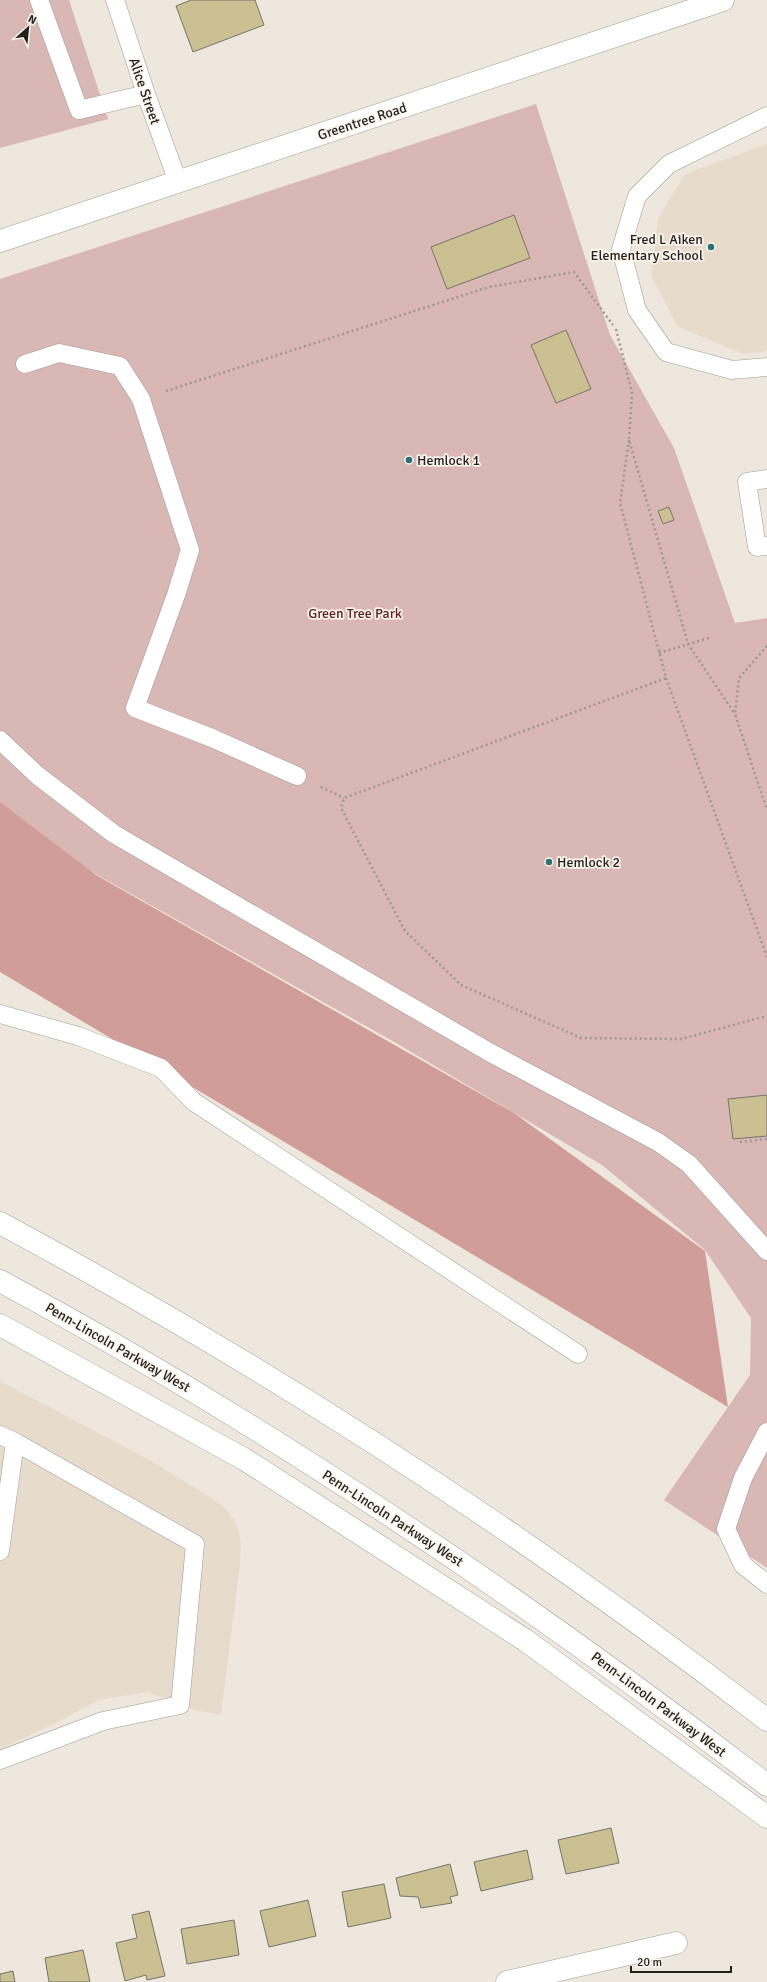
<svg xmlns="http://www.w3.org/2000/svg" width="767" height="1982" font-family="Signika,sans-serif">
	<rect width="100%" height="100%" fill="#eee7de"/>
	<path fill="#e7dbcc" d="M 767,144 L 767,351 L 744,354 L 678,327 L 651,275 L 658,219 L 685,174 Z
		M 0,1381 L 155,1463 L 217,1502 L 227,1510 L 234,1520 L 238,1529 L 241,1545 L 240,1564 L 221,1715 L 194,1710 L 148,1692 L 98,1700 L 56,1723 L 0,1749 Z"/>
	<path fill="#d9b7b5" d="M 0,0 L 69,0 L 108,119 L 0,148 Z
		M 536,104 L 610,335 L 674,448 L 735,623 L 767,618 L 767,1568 L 664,1500 L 750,1375 L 751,1318 L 705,1250 L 602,1165 L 396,1043 L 76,863 L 0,803 L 0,279 Z"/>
	<path fill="#d19d9a" d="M 0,802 L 96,875 L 514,1113 L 705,1251 L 728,1407 L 0,972 Z"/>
	<path fill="#cac092" stroke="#77746b" d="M 191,0 L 255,0 L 264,25 L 193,52 L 176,6 Z
		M 514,215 L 530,258 L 447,289 L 431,247 Z
		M 566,330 L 591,389 L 556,403 L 531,345 Z
		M 669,507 L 674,520 L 663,524 L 658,511 Z
		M 767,1095 L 767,1136 L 733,1139 L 728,1099 Z
		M 611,1828 L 619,1863 L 566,1874 L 558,1840 Z
		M 527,1850 L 533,1879 L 481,1891 L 474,1862 Z
		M 450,1864 L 458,1895 L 450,1897 L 452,1903 L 421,1908 L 418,1897 L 400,1896 L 396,1878 Z
		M 384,1884 L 391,1918 L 348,1927 L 342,1892 Z
		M 308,1900 L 316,1936 L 269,1947 L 260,1911 Z
		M 149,1911 L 165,1976 L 147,1980 L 146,1975 L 125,1981 L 116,1943 L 137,1938 L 132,1915 Z
		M 234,1920 L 239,1955 L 187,1964 L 181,1929 Z
		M 83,1950 L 90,1982 L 49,1982 L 45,1958 Z
		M 13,1971 L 15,1982 L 0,1982 L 0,1974 Z"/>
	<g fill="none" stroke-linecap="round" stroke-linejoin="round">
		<defs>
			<path id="lane" d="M 39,0 L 79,110 L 146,94
				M 115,0 L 146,94 L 178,182
				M 767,116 L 669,164 L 637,196 L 621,249 L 637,310 L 666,352 L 732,370 L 767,367
				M 25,364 L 59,353 L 120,366 L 141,399 L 190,550 L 176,595 L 135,708 L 212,738 L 297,776
				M 767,479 L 747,482 L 757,547 L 767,546
				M 0,740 L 37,775 L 114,834 L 489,1052 L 658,1142 L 689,1164 L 767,1251
				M 0,1014 L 78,1036 L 161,1068 L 194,1102 L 578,1354
				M 767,1432 L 743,1478 L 726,1529 L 743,1565 L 767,1584
				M 0,1435 L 15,1442 L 0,1551
				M 0,1760 L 103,1721 L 180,1705 L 195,1544 L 15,1442"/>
			<path id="street" d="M 507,1982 L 676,1943"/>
			<path id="secondary" d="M 0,241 L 723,0"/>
			<path id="highway" d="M 0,1223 C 268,1367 526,1534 767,1720
				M 0,1281 C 270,1426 524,1599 767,1785
				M 0,1325 L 244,1459 L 525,1640 L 767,1817"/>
		</defs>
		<use href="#lane" stroke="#a19a92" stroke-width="19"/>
		<use href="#street" stroke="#a19a92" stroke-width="23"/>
		<use href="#secondary" stroke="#a19a92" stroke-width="23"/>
		<use href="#highway" stroke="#a19a92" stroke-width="23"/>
		<path stroke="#9d9891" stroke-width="2.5" stroke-dasharray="2 3" stroke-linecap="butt" d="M 616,329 L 632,393 L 629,440 L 688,644 L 735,714
			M 166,391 L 489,287 L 574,272 L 613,325
			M 629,440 L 620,503 L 666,678 L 344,798 L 341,808 L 405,931 L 461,985 L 581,1038 L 681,1039 L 767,1016
			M 767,646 L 739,678 L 735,714 L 767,810
			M 659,653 L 709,638
			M 666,678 L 767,957
			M 321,787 L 344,798
			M 740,1142 L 767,1139"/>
		<use href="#lane" stroke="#fff" stroke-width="18"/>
		<use href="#street" stroke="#fff" stroke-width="22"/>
		<use href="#secondary" stroke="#fff" stroke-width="22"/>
		<use href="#highway" stroke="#fff" stroke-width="22"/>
	</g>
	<g fill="#297373" stroke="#fbf4ec" stroke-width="1.5">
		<circle cx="711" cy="247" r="4"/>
		<circle cx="409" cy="460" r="4"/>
		<circle cx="549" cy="862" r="4"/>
	</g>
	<g text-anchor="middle" stroke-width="3.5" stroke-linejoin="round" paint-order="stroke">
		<g font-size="14" fill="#221f1c" stroke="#fbf4ec">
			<text transform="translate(145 91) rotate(71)" y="5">Alice Street</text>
			<text transform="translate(362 121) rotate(-18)" y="5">Greentree Road</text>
			<text transform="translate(118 1347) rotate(30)" y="5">Penn-Lincoln Parkway West</text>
			<text transform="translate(393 1518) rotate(33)" y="5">Penn-Lincoln Parkway West</text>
			<text transform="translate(659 1704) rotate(37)" y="5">Penn-Lincoln Parkway West</text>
		</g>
		<g font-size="14" fill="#221f1c" stroke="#fbf4ec" text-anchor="start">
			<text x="703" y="244" text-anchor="end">Fred L Aiken<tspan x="703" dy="16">Elementary School</tspan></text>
			<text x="417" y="465">Hemlock 1</text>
			<text x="557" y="867">Hemlock 2</text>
		</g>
		<g font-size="14" fill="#602122" stroke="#fbf4ec">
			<text x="355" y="618">Green Tree Park</text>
		</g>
	</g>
	<g transform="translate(28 28) rotate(27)" stroke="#fbf4ec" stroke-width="3" paint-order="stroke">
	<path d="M0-3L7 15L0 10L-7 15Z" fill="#221f1c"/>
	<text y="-6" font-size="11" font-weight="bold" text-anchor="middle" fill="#221f1c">N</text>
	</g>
	<path d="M631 1966v6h100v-6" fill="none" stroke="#221f1c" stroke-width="2"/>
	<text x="637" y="1966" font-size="12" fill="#221f1c" stroke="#fbf4ec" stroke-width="3" paint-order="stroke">20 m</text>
</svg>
